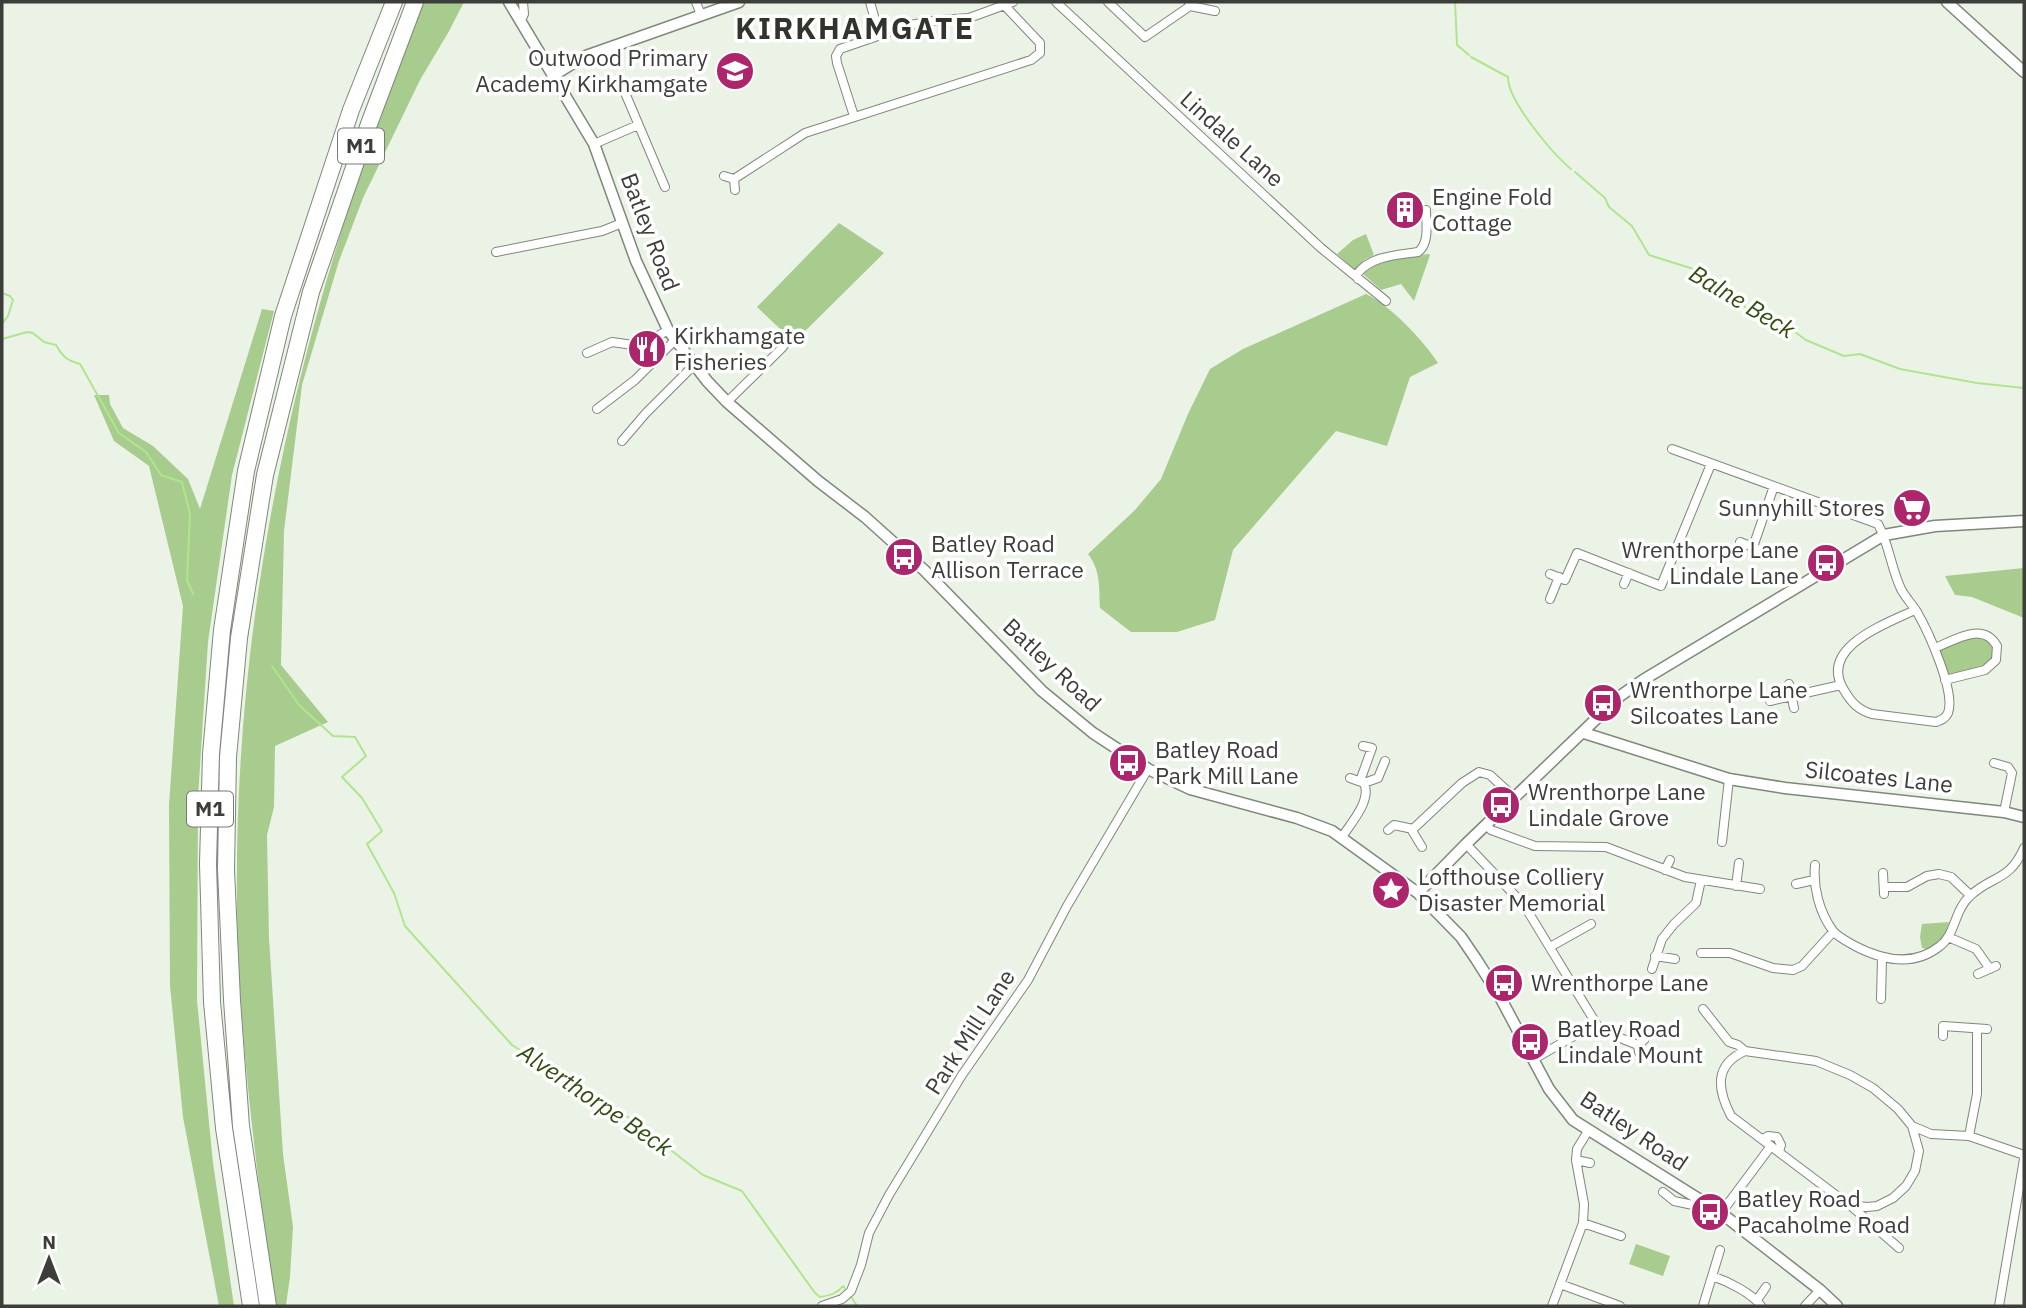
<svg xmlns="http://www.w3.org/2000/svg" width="2026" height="1308" font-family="'IBM Plex Sans',sans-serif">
	<rect width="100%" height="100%" fill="#ebf3e6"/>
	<path fill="#a7cc8e" d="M 424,2 L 464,2 L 448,33 L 420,80 L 363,198 L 339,261 L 302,385 L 284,531 L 281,665 L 328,722 L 275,746 L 274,807 L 267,835 L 269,938 L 283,1154 L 293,1227 L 290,1277 L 286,1305 L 275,1306 C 257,1173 239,1041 237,907 C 233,592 306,292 424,2 Z
		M 839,223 L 884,253 L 794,342 L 757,307 Z
		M 1366,234 L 1374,255 L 1364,260 L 1355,270 L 1337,254 L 1353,240 Z
		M 1429,254 L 1430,255 L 1414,301 L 1401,284 L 1381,290 L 1363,274 C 1378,255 1406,257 1429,254 Z
		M 1366,294 C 1391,306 1423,340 1438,363 L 1410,377 L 1387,446 L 1336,431 L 1233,550 L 1215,620 L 1177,632 L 1131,632 L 1100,608 C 1099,588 1101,571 1088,554 L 1135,510 L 1161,479 L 1188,414 L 1210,369 L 1243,349 Z
		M 262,309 L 274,311 L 232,475 L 208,642 L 198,797 L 197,1000 L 213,1163 L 234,1306 L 219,1306 L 183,1117 L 170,986 L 169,805 L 183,606 L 149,466 L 114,441 L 94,395 L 109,395 L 110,404 L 123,428 L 153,446 L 188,479 L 200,509 Z
		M 2024,568 L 2024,618 L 1972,597 L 1955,595 L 1945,576 Z
		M 1975,632 L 1997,646 L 1992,666 L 1945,680 L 1935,648 Z
		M 1949,922 L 1944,938 L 1927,949 L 1922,948 L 1920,937 L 1922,924 Z
		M 1636,1244 L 1670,1256 L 1663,1276 L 1629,1264 Z"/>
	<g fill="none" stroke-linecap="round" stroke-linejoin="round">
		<path stroke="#b1e58d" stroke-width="2" d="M 1455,2 L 1457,45 L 1469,55
			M 1471,57 L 1508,77 C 1507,100 1553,154 1571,169
			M 1575,172 L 1605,198 L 1609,207 L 1632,226 L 1649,255 L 1703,272 L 1709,280 L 1723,291 L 1734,295 L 1748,310 L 1791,329 L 1806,340 L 1844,356 L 1860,354 L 1900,369 L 1977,383 L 2024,388
			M 2,293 L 10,296 L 13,300 L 8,316 L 2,324
			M 2,339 L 27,332 L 33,333 L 44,342 L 56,345 C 63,357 66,360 80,364 L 119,433 L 146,452 L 161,475 L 182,482 L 190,514 L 187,580 L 193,594
			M 272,666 L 299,705 L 333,736 L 355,737 L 366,756 L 342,777 L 362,798 L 382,831 L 367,844 L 394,893 L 405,926 L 512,1045 L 628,1117 L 703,1175 L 742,1191 L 815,1293 L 820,1297 C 829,1296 837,1294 843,1286 L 847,1291
			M 850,1295 L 857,1306"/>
		<defs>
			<path id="minor" d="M 696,2 L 701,15
				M 870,2 L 879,34
				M 1056,2 L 1321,248 L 1386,301
				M 1108,2 L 1145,37 L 1190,6 L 1189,2
				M 1190,6 L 1215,11
				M 521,20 L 524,14 L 523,2
				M 623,88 L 665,187
				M 854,116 L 837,63 L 836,56 L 840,49 L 910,25 L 939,20 L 969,18 L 1013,2
				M 594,144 L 638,125
				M 724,176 L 734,179 L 735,190
				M 734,179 L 805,133 L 1031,60 L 1040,53 L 1040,43 L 1005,6
				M 496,252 L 602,231 L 622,223
				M 1358,279 L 1357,274 C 1370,256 1397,255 1418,252 C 1430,243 1426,223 1426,210
				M 587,353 L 612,342 L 633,345 L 651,340 L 668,330
				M 727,402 L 782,348 L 787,341
				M 597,409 L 635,380 L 675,340
				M 622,441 L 646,413 L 694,365
				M 1672,449 L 1878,524 C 1889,544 1891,568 1901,589 C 1905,597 1912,604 1917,612 C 1928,631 1956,692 1948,713 C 1945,719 1941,720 1936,722 L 1872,714 C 1858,710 1851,702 1844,690 C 1817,647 1888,623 1915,610
				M 1740,542 L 1766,552
				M 1753,547 L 1774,486
				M 1550,574 L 1565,580 L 1577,553 L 1661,586 L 1711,464
				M 1624,584 L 1629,573
				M 1550,599 L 1559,577
				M 1935,648 C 1955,640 1983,621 1997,646 L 1996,660 L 1985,670 L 1945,680
				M 1789,684 L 1794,708
				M 1770,701 L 1841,685
				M 1994,763 L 2008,767 L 2012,773 L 2004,812
				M 1360,781 L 1372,748 L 1363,746
				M 1364,783 L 1378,778 L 1385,761
				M 1486,825 L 1491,830 L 1535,846 L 1606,847 L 1685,877 L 1760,889
				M 1411,829 L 1422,847
				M 1388,830 L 1394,825 L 1413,829 L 1462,783 L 1479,772 L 1490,775 L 1515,798
				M 1342,837 C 1351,823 1372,800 1364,783 L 1350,778
				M 1722,842 L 1729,779
				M 1466,844 L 1524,905 L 1600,1030 L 1638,1045
				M 1815,865 C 1813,887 1819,912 1833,931 C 1838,937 1848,942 1855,946 C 1882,960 1914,967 1940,946 C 1956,934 1954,910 1970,896 C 1992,875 2009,882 2024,848
				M 1665,870 L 1670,860
				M 1883,873 L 1884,894
				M 1796,884 L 1814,880
				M 1736,886 L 1739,863
				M 1884,887 L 1907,887 L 1927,876 L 1939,874 L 1951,877 L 1970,895
				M 1948,937 L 1976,949 L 1990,969
				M 1550,947 L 1591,924
				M 1701,953 L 1730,953 L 1773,968 L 1793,970 L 1802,966 L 1833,932
				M 1655,956 L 1675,959
				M 1652,969 L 1662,939 L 1674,924 L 1696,903 L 1701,880
				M 1978,974 L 1996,966
				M 1881,999 L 1882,958
				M 1703,1009 L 1729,1042 L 1738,1045 L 1745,1051 L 1816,1061 L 1850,1075 L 1873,1088 L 1898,1109 L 1912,1126 L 1931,1134 L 1969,1136 L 2024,1155
				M 1943,1036 L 1943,1026 L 1987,1029
				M 1745,1051 C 1714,1065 1717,1089 1731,1116 L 1849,1205 L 1867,1207 L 1877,1206 L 1893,1198 L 1906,1186 L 1915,1171 L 1919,1151 L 1912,1126
				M 1639,1052 L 1638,1045 L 1644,1040
				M 1534,1059 L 1595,1024
				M 1969,1136 L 1977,1094 L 1977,1029
				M 1763,1139 L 1768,1136 L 1777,1137 L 1781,1145 L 1779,1152
				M 1576,1160 L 1590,1163
				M 1663,1192 L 1674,1201 L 1693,1205 L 1699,1199
				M 1851,1206 L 1899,1248
				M 1721,1213 L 1771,1146
				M 1583,1223 L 1621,1236
				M 1712,1276 C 1727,1281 1752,1293 1761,1306
				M 1560,1284 L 1620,1306
				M 1757,1300 L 1766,1287
				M 822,1306 L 842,1299 L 851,1291 L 861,1265 L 869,1233 L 889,1195 L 962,1075 L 1028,980 L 1067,906 L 1148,769
				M 1552,1306 L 1583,1223 L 1584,1204 L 1576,1160 L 1577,1149 L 1588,1131
				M 1703,1306 L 1720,1250
				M 1805,1306 L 1820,1290
				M 1999,1306 L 2024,1159"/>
			<path id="tertiary" d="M 509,2 L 594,144 L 636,261 L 668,330 L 707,381 L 727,402 L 818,481 L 865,517 L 924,570 L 1042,691 L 1093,733 L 1148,769 L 1190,789 L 1297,818 L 1332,831 L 1418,893 L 1461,937 L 1476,959 L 1500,997 L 1549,1089 L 1573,1120 L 1721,1213 L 1820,1290 L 1837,1306
				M 1947,2 L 2024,72
				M 554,75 L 583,57 L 739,2
				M 1584,733 L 1729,779 L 1785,788 L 2004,812 L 2024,817
				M 1418,893 L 1466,844 L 1620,696 L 1643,680 L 1884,535 L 1935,526 L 2024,521"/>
			<path id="motorway" d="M 251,1306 L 224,1128 L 212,1002 L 208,864 L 211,754 L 222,630 L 246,471 L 283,316 L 351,110 L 394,2
				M 268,1306 L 241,1126 L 232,1000 L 226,870 L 228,757 L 239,638 L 265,475 L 311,292 L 369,124 L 415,2"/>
		</defs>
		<use href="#minor" stroke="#7f877b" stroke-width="10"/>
		<use href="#tertiary" stroke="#7f877b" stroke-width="13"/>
		<use href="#motorway" stroke="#7f877b" stroke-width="18"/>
		<use href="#minor" stroke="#fff" stroke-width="8"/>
		<use href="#tertiary" stroke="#fff" stroke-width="10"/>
		<use href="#motorway" stroke="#fff" stroke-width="16"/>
	</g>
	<defs>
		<symbol id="school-disc" viewBox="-11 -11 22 22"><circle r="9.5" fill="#ad266c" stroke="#fff"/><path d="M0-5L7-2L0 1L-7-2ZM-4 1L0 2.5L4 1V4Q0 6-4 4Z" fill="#fff"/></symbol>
		<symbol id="building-disc" viewBox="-11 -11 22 22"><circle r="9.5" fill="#ad266c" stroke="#fff"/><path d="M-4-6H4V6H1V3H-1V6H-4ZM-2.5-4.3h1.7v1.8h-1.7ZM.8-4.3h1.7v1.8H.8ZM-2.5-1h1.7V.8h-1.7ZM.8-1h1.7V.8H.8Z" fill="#fff"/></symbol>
		<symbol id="restaurant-disc" viewBox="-11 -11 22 22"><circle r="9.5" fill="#ad266c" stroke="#fff"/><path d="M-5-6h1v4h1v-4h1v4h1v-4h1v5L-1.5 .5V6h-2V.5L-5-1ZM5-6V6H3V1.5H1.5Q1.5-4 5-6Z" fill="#fff"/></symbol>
		<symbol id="supermarket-disc" viewBox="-11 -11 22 22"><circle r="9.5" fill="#ad266c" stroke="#fff"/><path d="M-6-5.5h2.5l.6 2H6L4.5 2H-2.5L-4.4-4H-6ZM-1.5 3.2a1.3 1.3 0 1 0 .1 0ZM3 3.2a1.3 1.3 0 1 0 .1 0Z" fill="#fff"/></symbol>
		<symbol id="bus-disc" viewBox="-11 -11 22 22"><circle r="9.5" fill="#ad266c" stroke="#fff"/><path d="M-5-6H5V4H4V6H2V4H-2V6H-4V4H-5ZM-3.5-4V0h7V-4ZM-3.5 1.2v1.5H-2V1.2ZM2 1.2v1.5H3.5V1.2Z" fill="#fff"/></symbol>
		<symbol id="sight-disc" viewBox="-11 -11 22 22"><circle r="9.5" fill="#ad266c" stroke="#fff"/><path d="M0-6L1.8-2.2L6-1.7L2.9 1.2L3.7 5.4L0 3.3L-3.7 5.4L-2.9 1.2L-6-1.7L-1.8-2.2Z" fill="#fff"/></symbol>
	</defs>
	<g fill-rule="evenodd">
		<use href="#school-disc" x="713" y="49" width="44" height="44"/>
		<use href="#building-disc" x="1383" y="188" width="44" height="44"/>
		<use href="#restaurant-disc" x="625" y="327" width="44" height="44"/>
		<use href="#supermarket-disc" x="1890" y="486" width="44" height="44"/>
		<use href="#bus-disc" x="882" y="535" width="44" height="44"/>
		<use href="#bus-disc" x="1804" y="541" width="44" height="44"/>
		<use href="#bus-disc" x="1581" y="681" width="44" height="44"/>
		<use href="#bus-disc" x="1106" y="741" width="44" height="44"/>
		<use href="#bus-disc" x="1479" y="783" width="44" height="44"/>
		<use href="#sight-disc" x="1369" y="868" width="44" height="44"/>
		<use href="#bus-disc" x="1482" y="961" width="44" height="44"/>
		<use href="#bus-disc" x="1508" y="1020" width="44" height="44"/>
		<use href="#bus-disc" x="1688" y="1190" width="44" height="44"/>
	</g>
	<g text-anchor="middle" stroke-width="7" stroke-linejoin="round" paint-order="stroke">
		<g fill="#fff" stroke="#767874" stroke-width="2">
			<rect x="338" y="128.5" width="46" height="35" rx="5"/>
			<rect x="187" y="791.5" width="46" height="35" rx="5"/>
		</g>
		<g font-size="21" font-weight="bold" fill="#3b3e39">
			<text x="361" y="153">M1</text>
			<text x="210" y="816">M1</text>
		</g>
		<g font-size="23" fill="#3b3e39" stroke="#fff" text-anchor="start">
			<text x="708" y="66" text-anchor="end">Outwood Primary<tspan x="708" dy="26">Academy Kirkhamgate</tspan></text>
			<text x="1432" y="205">Engine Fold<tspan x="1432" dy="26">Cottage</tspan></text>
			<text x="674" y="344">Kirkhamgate<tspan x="674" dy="26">Fisheries</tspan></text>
			<text x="1885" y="516" text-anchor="end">Sunnyhill Stores</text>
			<text x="931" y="552">Batley Road<tspan x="931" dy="26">Allison Terrace</tspan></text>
			<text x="1799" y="558" text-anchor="end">Wrenthorpe Lane<tspan x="1799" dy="26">Lindale Lane</tspan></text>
			<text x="1630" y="698">Wrenthorpe Lane<tspan x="1630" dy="26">Silcoates Lane</tspan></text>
			<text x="1155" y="758">Batley Road<tspan x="1155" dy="26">Park Mill Lane</tspan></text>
			<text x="1528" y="800">Wrenthorpe Lane<tspan x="1528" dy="26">Lindale Grove</tspan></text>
			<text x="1418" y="885">Lofthouse Colliery<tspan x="1418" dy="26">Disaster Memorial</tspan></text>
			<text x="1531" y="991">Wrenthorpe Lane</text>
			<text x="1557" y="1037">Batley Road<tspan x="1557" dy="26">Lindale Mount</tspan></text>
			<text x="1737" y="1207">Batley Road<tspan x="1737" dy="26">Pacaholme Road</tspan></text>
		</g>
		<g font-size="23" fill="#3b3e39" stroke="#fff">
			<text transform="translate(1232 139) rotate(42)" y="8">Lindale Lane</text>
			<text transform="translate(650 232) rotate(69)" y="8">Batley Road</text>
			<text transform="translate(1052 665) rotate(43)" y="8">Batley Road</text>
			<text transform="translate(1879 777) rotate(6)" y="8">Silcoates Lane</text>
			<text transform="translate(970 1032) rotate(-57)" y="8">Park Mill Lane</text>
			<text transform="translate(1634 1131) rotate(34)" y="8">Batley Road</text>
		</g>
		<g font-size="24" font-style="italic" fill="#2f4f13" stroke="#fff">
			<text transform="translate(1742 302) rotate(31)" y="8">Balne Beck</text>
			<text transform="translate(595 1100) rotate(34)" y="8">Alverthorpe Beck</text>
		</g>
		<g font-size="30" font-weight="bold" letter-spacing="2" fill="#2f352b" stroke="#fff">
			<text x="855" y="39">KIRKHAMGATE</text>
		</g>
	</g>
	<rect width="2026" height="1308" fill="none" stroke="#3b3e39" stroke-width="7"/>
	<g transform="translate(49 1259)" stroke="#ffffff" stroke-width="5" paint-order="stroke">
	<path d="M0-5L12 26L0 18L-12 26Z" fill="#3b3e39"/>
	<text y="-10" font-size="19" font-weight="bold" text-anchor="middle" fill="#3b3e39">N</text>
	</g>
</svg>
